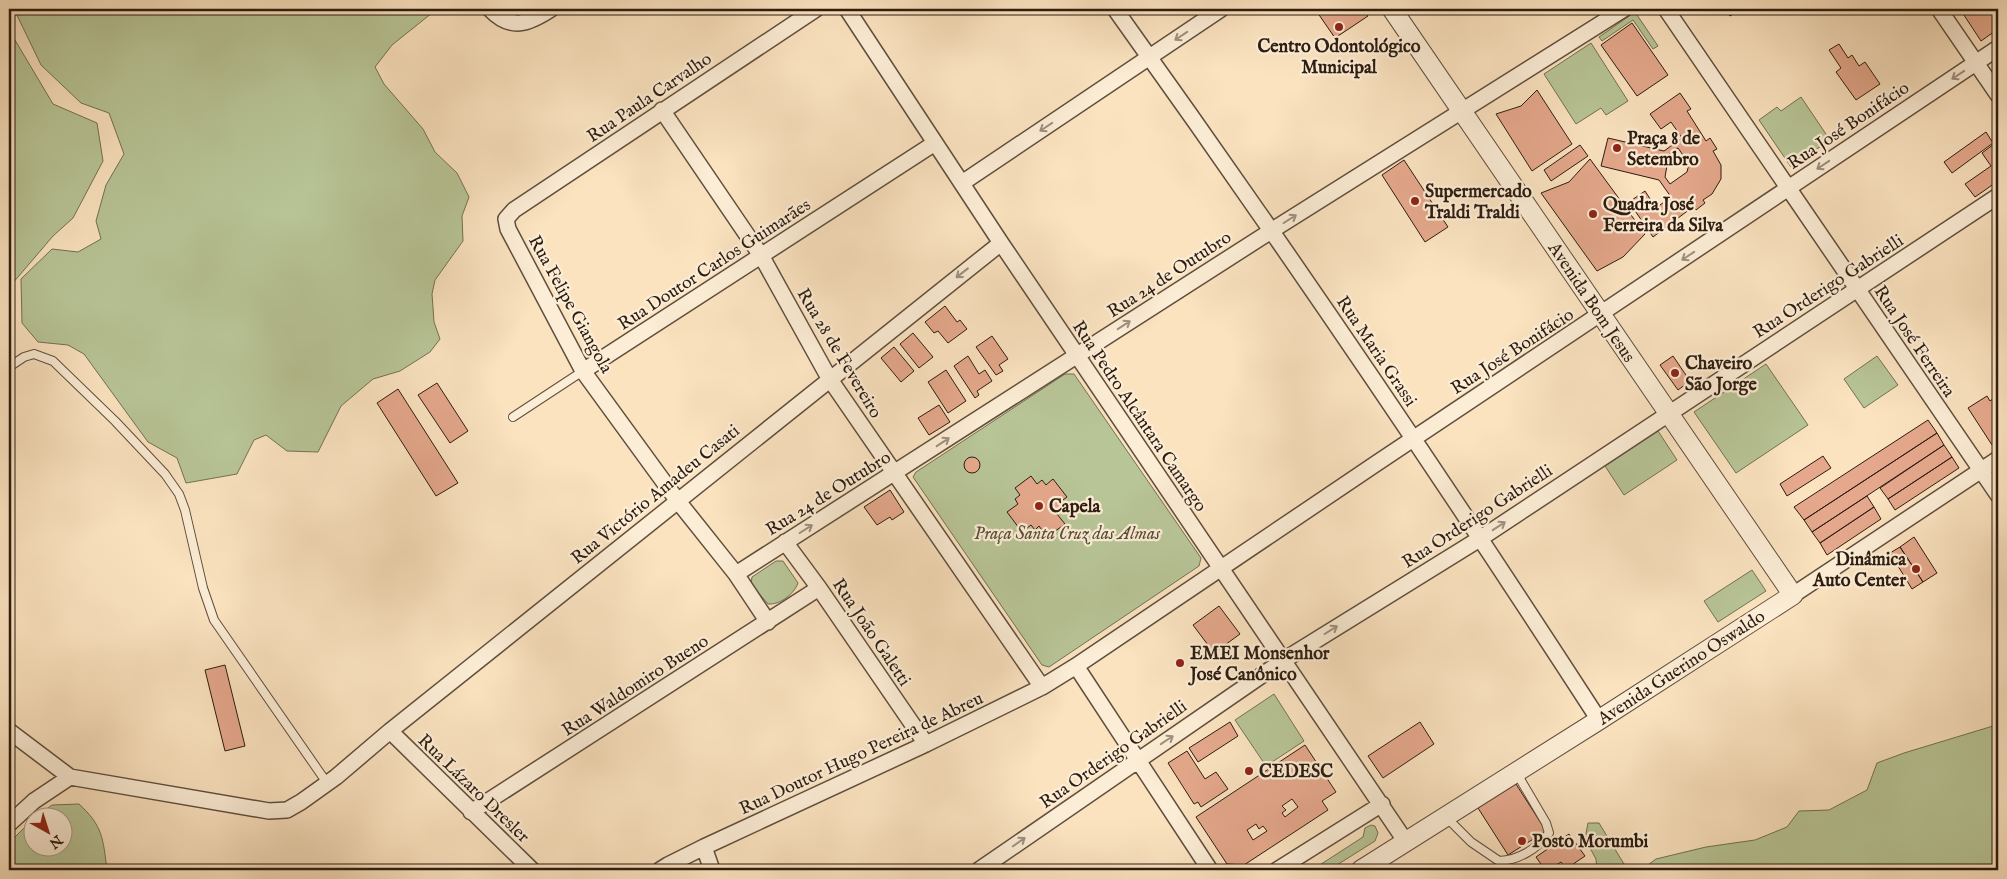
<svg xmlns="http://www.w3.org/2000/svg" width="2007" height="879" font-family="'IM FELL English',serif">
	<rect width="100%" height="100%" fill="#fbe3c0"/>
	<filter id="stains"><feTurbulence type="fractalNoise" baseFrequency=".004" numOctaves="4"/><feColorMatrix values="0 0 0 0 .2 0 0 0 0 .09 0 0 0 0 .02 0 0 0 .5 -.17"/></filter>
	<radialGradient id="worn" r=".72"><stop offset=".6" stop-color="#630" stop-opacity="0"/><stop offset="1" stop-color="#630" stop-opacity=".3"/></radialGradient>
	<path fill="#b8c597" stroke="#727054" d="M 14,9 L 437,9 L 392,45 L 375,67 L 384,84 L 423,129 L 435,152 L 457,173 L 469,197 L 462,216 L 463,241 L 435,280 L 432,294 L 434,322 L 440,339 L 430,352 L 400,371 L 373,379 L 341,406 L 318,452 L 287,451 L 266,435 L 254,440 L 237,474 L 186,483 L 177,458 L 148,442 L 84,354 L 68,345 L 38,342 L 22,323 L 21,279 L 52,249 L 78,252 L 101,239 L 96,221 L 106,185 L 124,154 L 109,113 L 81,103 L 41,65 Z
		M 1635,12 L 1658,46 L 1653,49 L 1633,20 L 1602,41 L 1599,37 Z
		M 9,30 L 53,104 L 97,123 L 103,161 L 73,218 L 53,236 L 12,284 L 12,333 L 9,336 Z
		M 1591,43 L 1628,101 L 1606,115 L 1601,108 L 1576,124 L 1544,74 Z
		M 1801,97 L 1830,140 L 1791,167 L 1759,120 L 1777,107 L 1781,111 Z
		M 1877,356 L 1898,385 L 1864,408 L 1844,379 Z
		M 1766,364 L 1808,425 L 1736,473 L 1694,412 Z
		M 1065,374 L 1074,374 L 1201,558 L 1199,566 L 1049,667 L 1042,665 L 913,477 L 916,472 Z
		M 1658,431 L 1677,460 L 1624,495 L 1605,466 Z
		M 776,561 L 783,561 L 798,583 C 794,594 780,605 768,604 L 751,584 L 752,577 Z
		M 1752,570 L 1766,591 L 1718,622 L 1704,601 Z
		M 1274,694 L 1304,741 L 1266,766 L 1235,720 Z
		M 1998,723 L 1998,870 L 1641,870 L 1656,859 L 1706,847 L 1755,840 L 1787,827 L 1799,811 L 1829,810 L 1867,790 L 1877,763 L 1904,753 L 1993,726 Z
		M 79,804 C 103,826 103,839 107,870 L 9,870 L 9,843 L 32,820 L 32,846 L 62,846 L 62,816 L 37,816 L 52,805 Z
		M 1588,823 L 1599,823 L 1624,864 L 1633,870 L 1597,870 L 1596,859 L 1585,839 Z
		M 1371,825 L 1375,826 L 1378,833 L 1375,841 L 1329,870 L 1312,870 L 1363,837 L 1365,828 Z"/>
	<path fill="#e5a88c" stroke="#2d1c11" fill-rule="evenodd" d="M 1315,9 L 1363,9 L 1368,16 L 1335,38 Z
		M 1725,9 L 1741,9 L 1730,16 Z
		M 1960,9 L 1992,9 L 1998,17 L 1998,29 L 1981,41 Z
		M 1632,23 L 1668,75 L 1637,96 L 1601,45 Z
		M 1839,44 L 1848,58 L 1852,55 L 1859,66 L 1865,62 L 1880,84 L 1856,100 L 1836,72 L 1841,68 L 1829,50 Z
		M 1537,90 L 1572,144 L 1532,171 L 1496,114 L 1521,106 Z
		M 1680,93 L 1691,109 L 1687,111 L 1706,141 L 1710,138 L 1717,149 L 1713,151 L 1721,165 L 1721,179 L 1712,194 L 1703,200 L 1705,203 L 1696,210 L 1694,206 L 1653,237 L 1629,202 L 1645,191 L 1656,208 L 1671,197 L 1659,180 L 1601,166 L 1608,138 L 1664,151 L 1682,138 L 1671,122 L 1661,129 L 1650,114 ZM 1678,148 L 1689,164 L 1687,172 L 1670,184 L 1665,177 L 1669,154 Z
		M 1986,132 L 1993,143 L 1952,173 L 1944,162 Z
		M 1998,141 L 1998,181 L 1975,197 L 1965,184 L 1991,166 L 1982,153 Z
		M 1580,145 L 1588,156 L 1551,181 L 1544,170 Z
		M 1590,159 L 1645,234 L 1623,257 L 1597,271 L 1541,193 L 1569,182 Z
		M 1404,160 L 1448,227 L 1425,242 L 1382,175 Z
		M 945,306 L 957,322 L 960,320 L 967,329 L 948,343 L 938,331 L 934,333 L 925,322 Z
		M 913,333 L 933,357 L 919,368 L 900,344 Z
		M 992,336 L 1008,359 L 999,365 L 1003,371 L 996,375 L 976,347 Z
		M 894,347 L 914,371 L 901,382 L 881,358 Z
		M 968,356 L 979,374 L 985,370 L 992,381 L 977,391 L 979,395 L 975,398 L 954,366 Z
		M 1673,356 L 1690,381 L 1678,390 L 1660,365 Z
		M 946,370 L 966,401 L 948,413 L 928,382 Z
		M 437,383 L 468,431 L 450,443 L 418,395 Z
		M 398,389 L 458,483 L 436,496 L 377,403 Z
		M 1998,395 L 1998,441 L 1992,445 L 1968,408 L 1987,396 L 1990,401 Z
		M 939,405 L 950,422 L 929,435 L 918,418 Z
		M 1928,420 L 1937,433 L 1804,520 L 1794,507 Z
		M 1937,433 L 1944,445 L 1812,532 L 1804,520 Z
		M 1944,445 L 1952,457 L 1888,499 L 1880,488 Z
		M 1823,456 L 1831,468 L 1787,496 L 1780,484 Z
		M964 465a8 8 0 1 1 16 0a8 8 0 1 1-16 0Z
		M 1952,457 L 1959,468 L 1895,510 L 1888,499 Z
		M 1031,476 L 1037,484 L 1042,480 L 1046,485 L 1053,479 L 1067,497 L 1059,503 L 1064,509 L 1057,514 L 1065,524 L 1047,537 L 1039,526 L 1035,530 L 1031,525 L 1022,532 L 1007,512 L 1018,504 L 1015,499 L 1020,495 L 1015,488 Z
		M 890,490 L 904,512 L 892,520 L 890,517 L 877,525 L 864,507 Z
		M 1867,496 L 1874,507 L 1820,543 L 1812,532 Z
		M 1874,507 L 1881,519 L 1827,555 L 1820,543 Z
		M 1914,537 L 1937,573 L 1923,582 L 1900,547 Z
		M 1900,547 L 1923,582 L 1912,589 L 1890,553 Z
		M 1219,606 L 1240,634 L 1214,653 L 1193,625 Z
		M 225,665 L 245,746 L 225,751 L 205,670 Z
		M 1230,722 L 1238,736 L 1198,762 L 1189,748 Z
		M 1420,722 L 1434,744 L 1383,778 L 1368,756 Z
		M 1305,745 L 1336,792 L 1322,801 L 1328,810 L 1244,865 L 1227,864 L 1196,817 ZM 1292,799 L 1298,807 L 1285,817 L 1282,813 L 1286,810 L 1282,806 ZM 1256,824 L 1259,829 L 1263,826 L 1267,831 L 1253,840 L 1247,830 Z
		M 1187,751 L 1205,779 L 1216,772 L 1228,789 L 1201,807 L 1198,802 L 1194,804 L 1168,763 Z
		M 1516,784 L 1546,831 L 1508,855 L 1478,808 Z
		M 1569,834 L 1585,856 L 1566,869 L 1561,862 L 1548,870 L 1545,870 L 1536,857 Z"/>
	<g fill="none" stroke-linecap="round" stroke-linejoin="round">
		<defs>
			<path id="service" d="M 9,367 L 24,357 L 34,354 L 53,361 L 115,421 L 165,474 L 179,494 L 185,510 L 203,588 L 214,620 L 327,783
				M 513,417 L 583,371
				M 1446,817 L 1471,842 L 1499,861 C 1519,860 1537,849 1549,833 L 1546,823 L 1516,772"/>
			<path id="minor" d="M 490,9 C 511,31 528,24 551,9
				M 847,9 L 1001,243 L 1406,842
				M 1115,9 C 1282,242 1443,479 1599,720
				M 1666,9 L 1998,495
				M 1939,9 L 1998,95
				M 662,110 L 762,257 L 829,378 L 1042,687
				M 962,183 L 1221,9
				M 583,371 L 935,143
				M 785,542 L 819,588 L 926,744
				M 736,574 L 1271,231 L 1624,9
				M 1793,595 L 1998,459
				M 768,622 L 736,574 L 677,500 L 583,371 L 508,229 L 506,219 L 514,210 L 816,9
				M 1076,666 L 1210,870
				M 9,731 L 70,777 L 269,811 L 287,810 L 301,802 L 336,777 L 390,731 L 1001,243
				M 390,731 L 532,870
				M 471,812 L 819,588
				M 9,824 L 34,801 L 70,777
				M 704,847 L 712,870
				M 660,870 L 668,865 L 704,847 L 926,744 L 1042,687 L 1076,666 C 1382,458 1691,254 1998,48
				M 979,870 L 1284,660 L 1481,538 L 1998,196
				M 1277,870 L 1382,804"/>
			<path id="tertiary" d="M 1361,870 L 1599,720 L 1793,595 L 1392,9"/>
		</defs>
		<use href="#service" stroke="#604e3d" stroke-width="10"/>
		<use href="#minor" stroke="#604e3d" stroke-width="18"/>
		<use href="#tertiary" stroke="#604e3d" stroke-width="21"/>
		<use href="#service" stroke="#fcedd6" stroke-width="8"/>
		<use href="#minor" stroke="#fcedd6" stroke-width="15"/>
		<use href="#tertiary" stroke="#fcedd6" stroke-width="19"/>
	</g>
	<defs><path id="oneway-shaft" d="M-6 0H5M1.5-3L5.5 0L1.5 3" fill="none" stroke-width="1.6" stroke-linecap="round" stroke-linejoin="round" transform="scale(1.25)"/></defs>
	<g stroke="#9f8f7d">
		<use href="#oneway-shaft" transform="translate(1181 36) rotate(146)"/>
		<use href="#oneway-shaft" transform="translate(1958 75) rotate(146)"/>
		<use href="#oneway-shaft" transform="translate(1046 127) rotate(146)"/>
		<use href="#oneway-shaft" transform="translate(1823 165) rotate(146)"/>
		<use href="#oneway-shaft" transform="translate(1290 219) rotate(-32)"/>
		<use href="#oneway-shaft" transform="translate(1688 256) rotate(146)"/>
		<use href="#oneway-shaft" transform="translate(962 273) rotate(142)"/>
		<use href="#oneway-shaft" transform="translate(1124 325) rotate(-33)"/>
		<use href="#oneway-shaft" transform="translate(943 442) rotate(-33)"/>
		<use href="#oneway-shaft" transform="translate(1499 526) rotate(-33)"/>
		<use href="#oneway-shaft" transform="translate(806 529) rotate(-32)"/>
		<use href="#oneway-shaft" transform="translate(1331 630) rotate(-32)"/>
		<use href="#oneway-shaft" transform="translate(1167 740) rotate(-34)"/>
		<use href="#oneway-shaft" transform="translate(1019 842) rotate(-35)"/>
	</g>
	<g fill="#8f2418" stroke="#fcedd6" stroke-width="2">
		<circle cx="1339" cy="27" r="5"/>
		<circle cx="1617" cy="148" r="5"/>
		<circle cx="1415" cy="201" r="5"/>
		<circle cx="1593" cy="214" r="5"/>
		<circle cx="1675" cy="373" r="5"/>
		<circle cx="1039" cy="506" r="5"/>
		<circle cx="1916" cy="569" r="5"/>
		<circle cx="1180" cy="663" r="5"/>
		<circle cx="1249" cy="771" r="5"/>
		<circle cx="1522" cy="841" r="5"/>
	</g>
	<g text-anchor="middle" stroke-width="4.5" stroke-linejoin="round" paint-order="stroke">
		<g font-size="18" font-weight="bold" fill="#2d1c11" stroke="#fcedd6" text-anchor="start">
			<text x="1339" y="52" text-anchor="middle">Centro Odontológico<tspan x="1339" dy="21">Municipal</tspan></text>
			<text x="1627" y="144">Praça 8 de<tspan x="1627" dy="21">Setembro</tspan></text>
			<text x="1425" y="197">Supermercado<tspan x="1425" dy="21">Traldi Traldi</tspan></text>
			<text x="1603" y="210">Quadra José<tspan x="1603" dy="21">Ferreira da Silva</tspan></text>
			<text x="1685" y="369">Chaveiro<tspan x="1685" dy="21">São Jorge</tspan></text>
			<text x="1049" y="512">Capela</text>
			<text x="1906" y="565" text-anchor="end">Dinâmica<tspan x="1906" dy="21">Auto Center</tspan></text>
			<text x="1190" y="659">EMEI Monsenhor<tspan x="1190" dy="21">José Canônico</tspan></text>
			<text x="1259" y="777">CEDESC</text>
			<text x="1532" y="847">Posto Morumbi</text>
		</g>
		<g font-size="18" fill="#2d1c11" stroke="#fcedd6">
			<text transform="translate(649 97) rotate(-34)" y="6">Rua Paula Carvalho</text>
			<text transform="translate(1848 125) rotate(-34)" y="6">Rua José Bonifácio</text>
			<text transform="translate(714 264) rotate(-33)" y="6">Rua Doutor Carlos Guimarães</text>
			<text transform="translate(1169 274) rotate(-33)" y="6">Rua 24 de Outubro</text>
			<text transform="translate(1828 286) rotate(-33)" y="6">Rua Orderigo Gabrielli</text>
			<text transform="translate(1592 302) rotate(56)" y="6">Avenida Bom Jesus</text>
			<text transform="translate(571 304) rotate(61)" y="6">Rua Felipe Giangola</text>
			<text transform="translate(1915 341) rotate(56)" y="6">Rua José Ferreira</text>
			<text transform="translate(1377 351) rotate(56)" y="6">Rua Maria Grassi</text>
			<text transform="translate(1512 351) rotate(-33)" y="6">Rua José Bonifácio</text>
			<text transform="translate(840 353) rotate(59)" y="6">Rua 28 de Fevereiro</text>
			<text transform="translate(1140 416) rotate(56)" y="6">Rua Pedro Alcântara Camargo</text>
			<text transform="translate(828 493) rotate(-32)" y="6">Rua 24 de Outubro</text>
			<text transform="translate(655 494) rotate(-39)" y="6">Rua Victório Amadeu Casati</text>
			<text transform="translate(1477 516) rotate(-33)" y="6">Rua Orderigo Gabrielli</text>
			<text transform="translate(872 632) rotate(56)" y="6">Rua João Galetti</text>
			<text transform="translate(1681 667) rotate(-33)" y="6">Avenida Guerino Oswaldo</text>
			<text transform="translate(635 685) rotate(-33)" y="6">Rua Waldomiro Bueno</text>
			<text transform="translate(861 753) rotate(-25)" y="6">Rua Doutor Hugo Pereira de Abreu</text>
			<text transform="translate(1113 754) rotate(-35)" y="6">Rua Orderigo Gabrielli</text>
			<text transform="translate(474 788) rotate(44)" y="6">Rua Lázaro Dresler</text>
		</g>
		<g font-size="18" font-style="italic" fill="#574f39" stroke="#fcedd6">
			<text x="1067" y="539">Praça Santa Cruz das Almas</text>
		</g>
	</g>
	<rect width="2007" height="879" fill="none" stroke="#fbe3c0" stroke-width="30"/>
	<rect x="10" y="10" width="1987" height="859" fill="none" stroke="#2d1c11" stroke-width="2.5"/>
	<rect x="15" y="15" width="1977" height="849" fill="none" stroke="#2d1c11"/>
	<g transform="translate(48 832) rotate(141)"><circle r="24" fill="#fcedd6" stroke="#a99987"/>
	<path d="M0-4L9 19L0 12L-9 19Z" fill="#8f2418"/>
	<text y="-8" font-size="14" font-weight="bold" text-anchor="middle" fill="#2d1c11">N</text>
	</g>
	<rect width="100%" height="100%" filter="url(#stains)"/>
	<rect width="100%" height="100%" fill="url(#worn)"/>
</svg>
